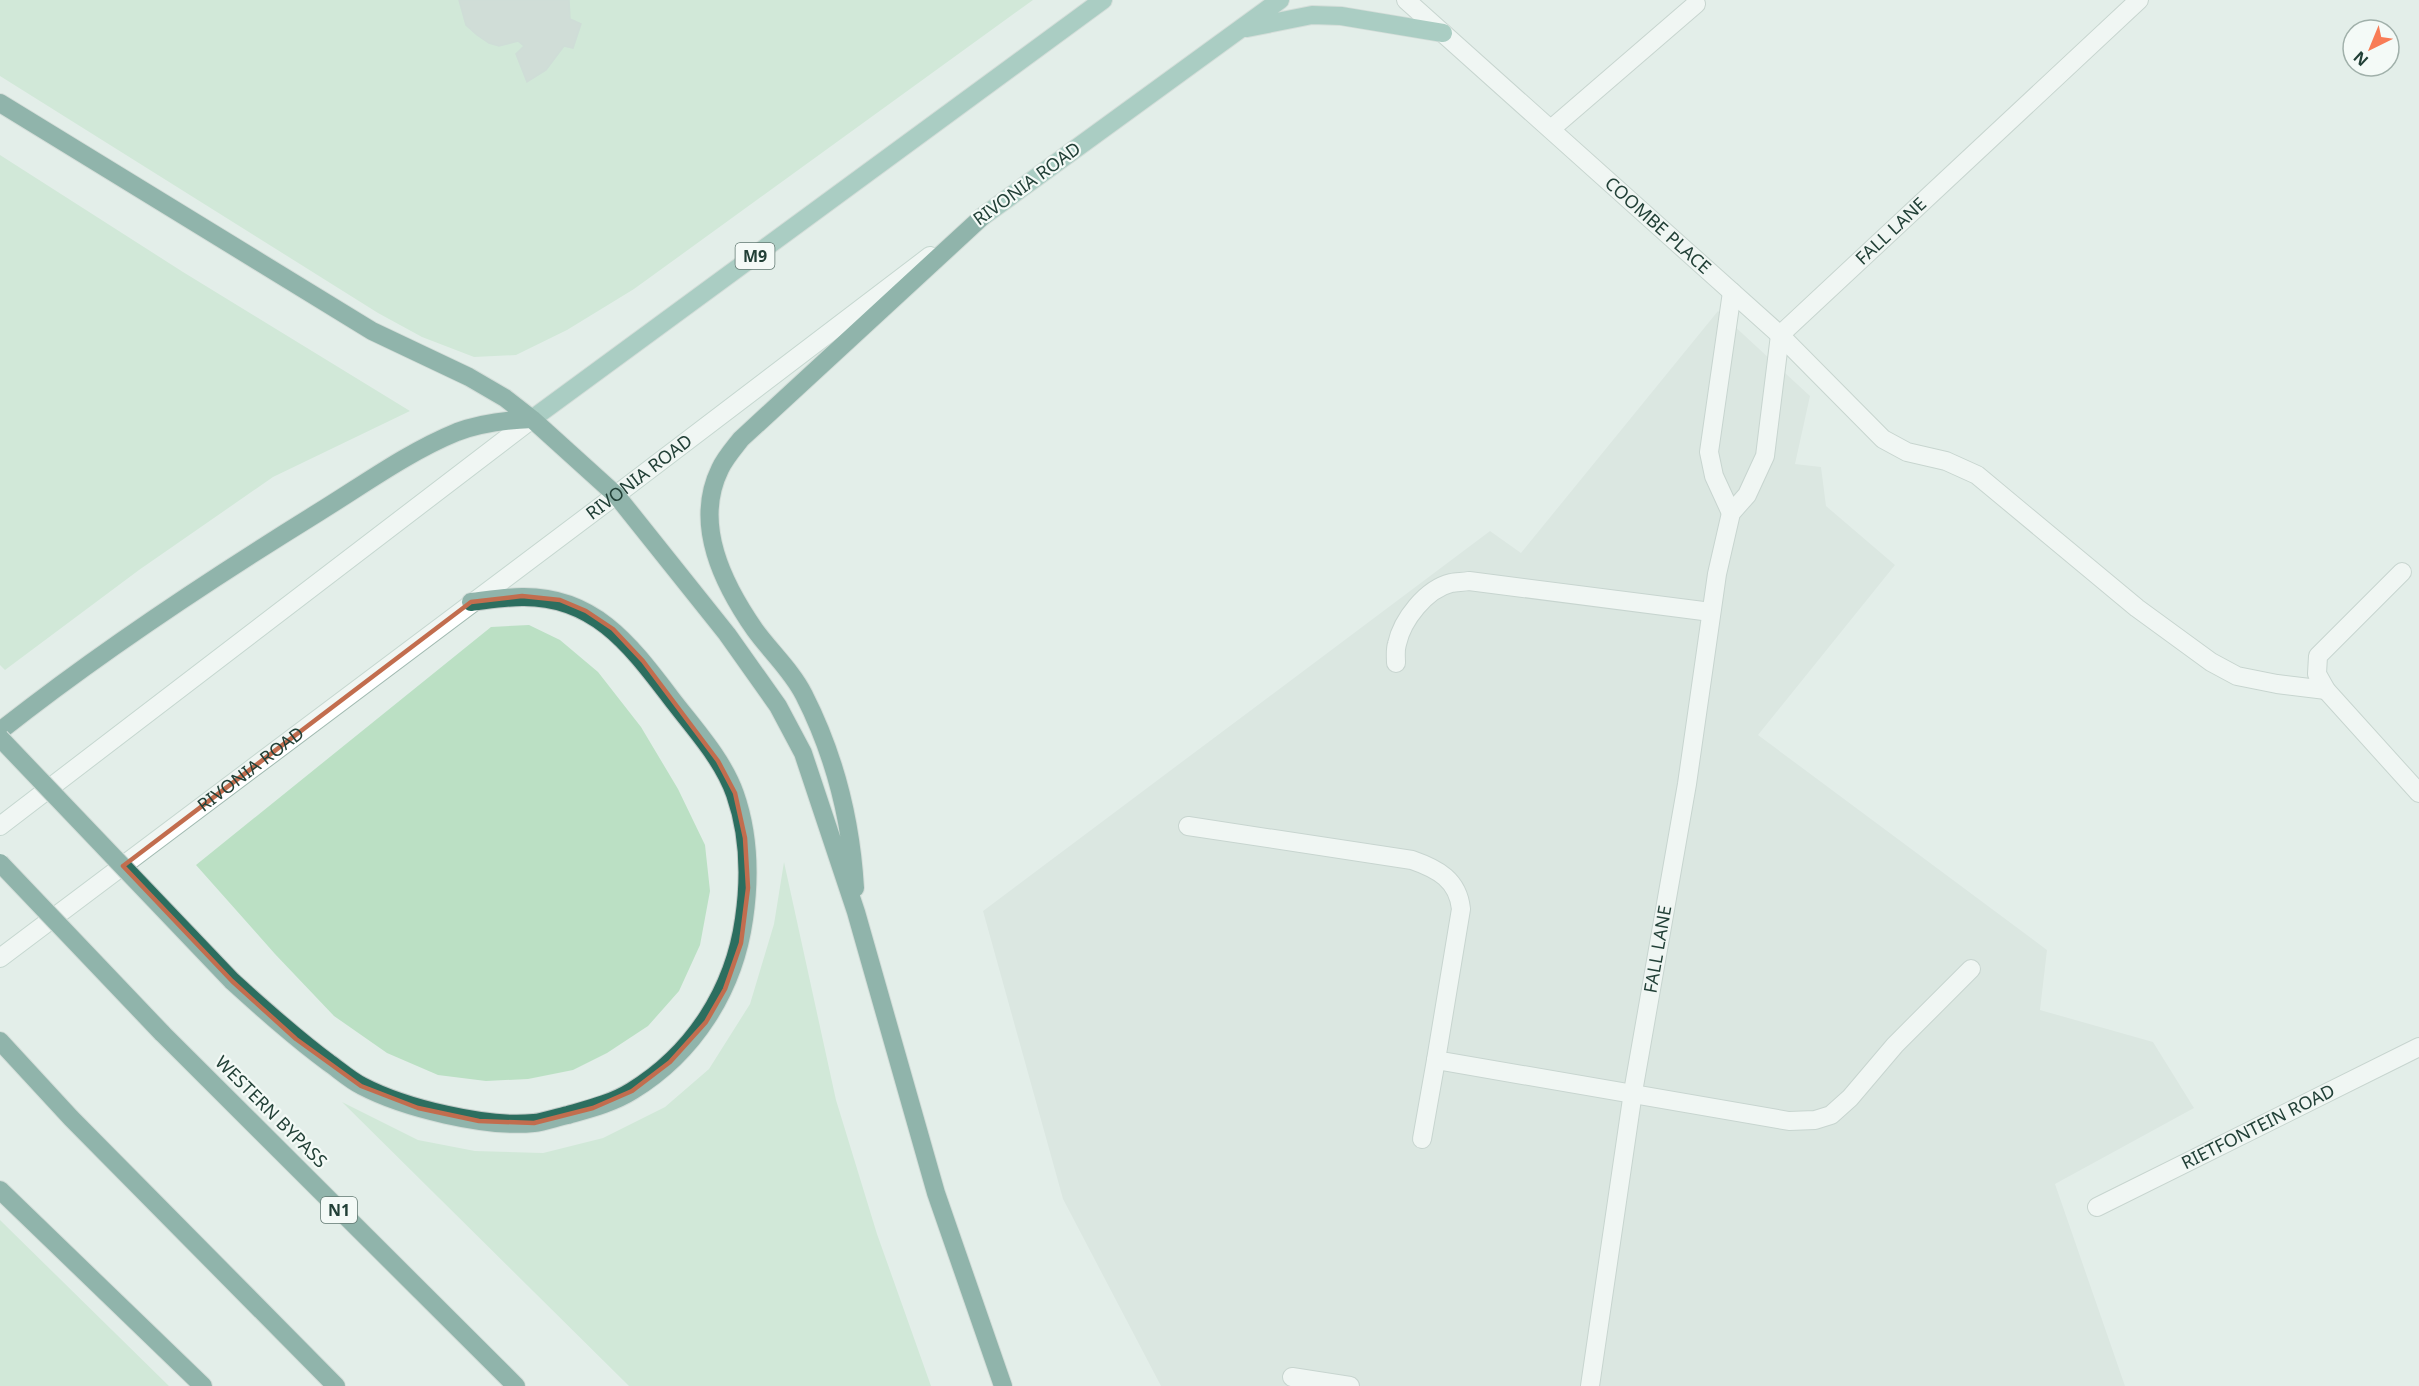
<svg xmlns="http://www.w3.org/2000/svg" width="2419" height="1386" font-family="'Noto Sans',sans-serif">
	<rect width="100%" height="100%" fill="#e3eee9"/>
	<path fill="#d1ddd8" d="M 1718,311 L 1810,396 L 1795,464 L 1821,467 L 1826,506 L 1895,565 L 1758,735 L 2047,950 L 2040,1010 L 2153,1042 L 2194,1108 L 2055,1184 L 2125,1386 L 1161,1386 L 1063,1199 L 983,911 L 1490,531 L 1521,553 Z"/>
	<path fill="#bbe0c4" d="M 0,0 L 1033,0 L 634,289 L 567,330 L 516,355 L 474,357 L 422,337 L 378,313 L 0,76 Z
		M 0,155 L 183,272 L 410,411 L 273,477 L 139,570 L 5,670 L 0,665 Z
		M 529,625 L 560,640 L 598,672 L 641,727 L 678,789 L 705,845 L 710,891 L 700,945 L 679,991 L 648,1026 L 607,1053 L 573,1070 L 528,1079 L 486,1081 L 438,1075 L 387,1053 L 334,1016 L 275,954 L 196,865 L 491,627 Z
		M 784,862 L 836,1100 L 877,1234 L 931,1386 L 629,1386 L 342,1102 L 418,1140 L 475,1151 L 543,1153 L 603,1138 L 665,1107 L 709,1069 L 750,1004 L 774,924 Z
		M 0,1220 L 169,1386 L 0,1386 Z"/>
	<path fill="#b8c8c2" stroke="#b5c8c0" stroke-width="1.5" d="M 459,0 L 569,0 L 570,19 L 581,24 L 573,48 L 564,46 L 546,70 L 527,82 L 516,54 L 524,46 L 518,41 L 499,46 L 489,43 L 477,35 L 466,25 Z"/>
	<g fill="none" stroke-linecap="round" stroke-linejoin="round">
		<defs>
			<g id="lane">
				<path d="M 1551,129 L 1696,4"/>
				<path d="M 1731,513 L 1714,476 L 1709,452 L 1732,292"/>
				<path d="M 2402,572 L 2318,656 L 2317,674 L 2326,690 L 2419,793"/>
				<path d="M 1396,663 C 1396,657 1395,650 1397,644 C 1402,620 1426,589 1451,583 C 1456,582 1463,582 1469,581 L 1711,612"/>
				<path d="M 1188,826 L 1412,860 C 1438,869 1458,880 1461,909 L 1436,1060 L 1789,1121 L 1815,1120 L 1831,1115 L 1850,1098 L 1895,1045 L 1971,969"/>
				<path d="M 1422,1139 L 1436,1060"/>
				<path d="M 1292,1377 L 1350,1386"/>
				<path id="s1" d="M 1590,1386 L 1633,1092 L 1687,784 L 1717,574 L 1731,513 L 1747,495 L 1765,456 L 1780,335"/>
			</g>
			<g id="street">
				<path id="s2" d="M 1406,0 L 1780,335 L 1883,439 L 1907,452 L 1946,461 L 1977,475 L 2137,608 L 2211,662 L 2237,676 L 2277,684 L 2326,690"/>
				<path id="s3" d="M 1780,335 L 2139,0"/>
				<path id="s4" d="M 2097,1207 L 2419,1047"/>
			</g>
			<g id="secondary">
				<path d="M 0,826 L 532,419"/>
				<path id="s5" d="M 0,958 L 616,495 L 930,256"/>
			</g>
			<path id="primary" d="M 1247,28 L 1312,15 L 1341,16 L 1443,33
				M 982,217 L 1280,0
				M 532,419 L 1103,0"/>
			<path id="highway" d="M 0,103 L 372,331 L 469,377 L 505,398 L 532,419 L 616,495 L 727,634 L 778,706 L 803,753 L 856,912 L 936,1193 L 1003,1386
				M 0,731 C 101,651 209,580 319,512 C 363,485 408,452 457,432 C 481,423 506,420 532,419
				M 855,888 C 851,820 835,756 804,695 C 792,671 771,652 755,630 C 723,584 693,524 720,469 C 725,458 734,448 741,439 L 982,217
				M 232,981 C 264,1010 295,1038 329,1063 C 339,1070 350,1080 362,1086 C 404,1108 486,1128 534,1123 C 545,1122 557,1117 568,1115 C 589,1109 613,1103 632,1091 C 694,1053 734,990 744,919 C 750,878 749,834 735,794 C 722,757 691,725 668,694 C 629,643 593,596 522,597 C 506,597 488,600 471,602
				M 162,1033 L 516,1386
				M 0,1041 L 71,1118 L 336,1386
				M 0,1190 L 203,1386"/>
		</defs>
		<use href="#lane" stroke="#a5b6b0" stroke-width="20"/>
		<use href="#street" stroke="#a5b6b0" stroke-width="20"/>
		<use href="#secondary" stroke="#a1bab1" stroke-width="20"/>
		<use href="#primary" stroke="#c1cac7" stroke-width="20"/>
		<use href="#highway" stroke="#c1cac7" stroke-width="20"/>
		<use href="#lane" stroke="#fff" stroke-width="18"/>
		<use href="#street" stroke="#fff" stroke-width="18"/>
		<use href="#secondary" stroke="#fff" stroke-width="18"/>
		<use href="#primary" stroke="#65a594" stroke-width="18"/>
		<use href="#highway" stroke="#2c6e5f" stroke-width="18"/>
		<defs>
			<path id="highway-bridge" d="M 0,738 L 232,981
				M 0,863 L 162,1033"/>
		</defs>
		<use href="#highway-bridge" stroke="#c1cac7" stroke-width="20" stroke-linecap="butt"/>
		<use href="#highway-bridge" stroke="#2c6e5f" stroke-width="18"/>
	</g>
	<path d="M0 0H2419V1386H0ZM 522,596 L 560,600 L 586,611 L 613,629 L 643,661 L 718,761 L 735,793 L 745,838 L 748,888 L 741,943 L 725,989 L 706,1022 L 670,1062 L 632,1091 L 593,1108 L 534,1123 L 479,1121 L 418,1108 L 361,1086 L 296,1039 L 232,981 L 123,866 L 471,602 Z" fill="#e3eee9" fill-opacity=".55" fill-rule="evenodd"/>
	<path fill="none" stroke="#c26d4e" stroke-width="4.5" stroke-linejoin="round" d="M 522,596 L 560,600 L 586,611 L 613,629 L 643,661 L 718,761 L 735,793 L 745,838 L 748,888 L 741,943 L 725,989 L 706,1022 L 670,1062 L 632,1091 L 593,1108 L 534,1123 L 479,1121 L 418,1108 L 361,1086 L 296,1039 L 232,981 L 123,866 L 471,602 Z"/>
	<g text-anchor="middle" stroke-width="4.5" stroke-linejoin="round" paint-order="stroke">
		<g fill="#f4faf7" stroke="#617871" stroke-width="1.5">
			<rect x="735.5" y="243" width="39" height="26" rx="4.5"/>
			<rect x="321" y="1197" width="36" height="26" rx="4.5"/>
		</g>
		<g font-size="16" font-weight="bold" fill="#224037">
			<text x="755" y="262">M9</text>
			<text x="339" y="1216">N1</text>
		</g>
		<g font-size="18" fill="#224037" stroke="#f4faf7">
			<text transform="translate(1027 184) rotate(-36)" y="6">RIVONIA ROAD</text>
			<text dy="6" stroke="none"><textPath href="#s2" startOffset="338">COOMBE PLACE</textPath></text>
			<text dy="6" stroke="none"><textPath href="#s3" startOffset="152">FALL LANE</textPath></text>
			<text dy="6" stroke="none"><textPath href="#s5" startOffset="800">RIVONIA ROAD</textPath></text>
			<text dy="6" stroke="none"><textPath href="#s5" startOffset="314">RIVONIA ROAD</textPath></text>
			<text dy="6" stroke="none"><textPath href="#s1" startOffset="442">FALL LANE</textPath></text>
			<text transform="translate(271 1112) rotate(45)" y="6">WESTERN BYPASS</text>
			<text dy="6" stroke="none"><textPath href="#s4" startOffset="180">RIETFONTEIN ROAD</textPath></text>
		</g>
	</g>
	<g transform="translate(2371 48) rotate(223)"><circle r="28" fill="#f4faf7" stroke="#a0b0aa" stroke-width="1.5"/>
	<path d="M0-4.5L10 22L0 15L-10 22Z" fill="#f87c56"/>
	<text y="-9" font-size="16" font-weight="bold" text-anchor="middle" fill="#224037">N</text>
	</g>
</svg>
